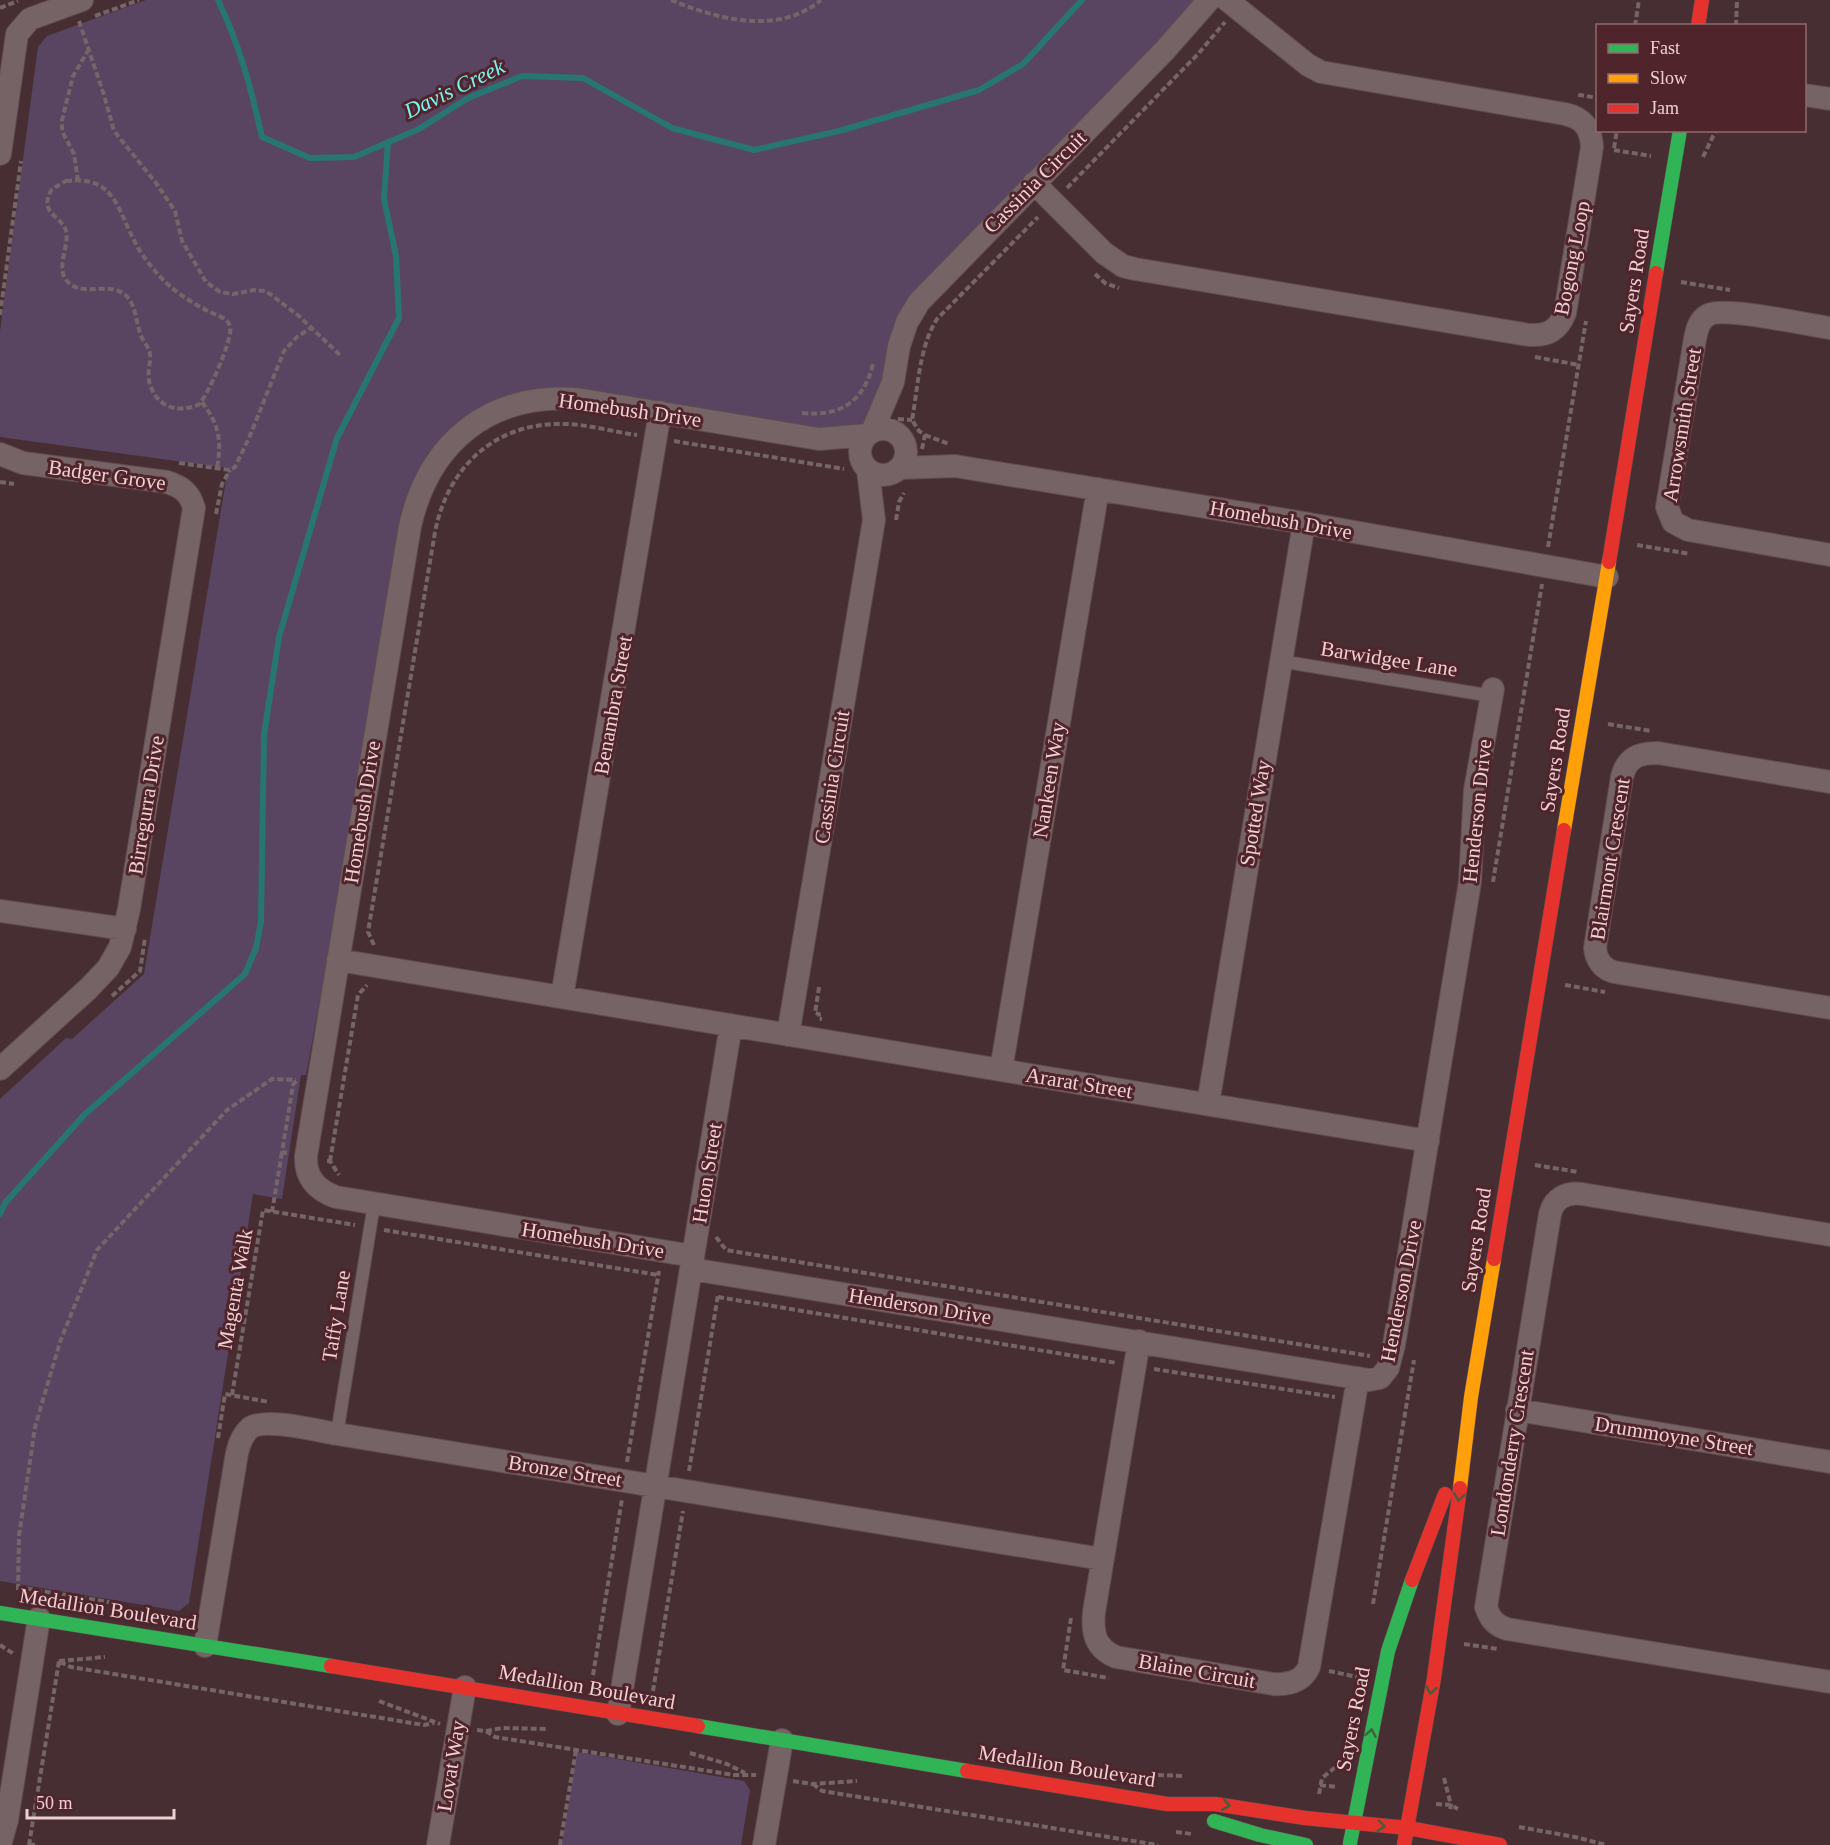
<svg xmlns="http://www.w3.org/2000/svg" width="1830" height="1845" font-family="'Times New Roman',serif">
	<rect width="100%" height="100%" fill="#462e32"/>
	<path fill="#594562" d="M 146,0 L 1194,0 L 1166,35 L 910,296 L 894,324 L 884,375 L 864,424 L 827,430 L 578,389 L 467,416 L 453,427 L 428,453 L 412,482 L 401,512 L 324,977 L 306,1075 L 301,1075 L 282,1199 L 253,1194 L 189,1603 L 179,1611 L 0,1581 L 0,1099 L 66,1038 L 72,1039 L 144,974 L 228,468 L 0,437 L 0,331 L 38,47 L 47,36 Z
		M 577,1752 L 744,1781 L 750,1790 L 741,1845 L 562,1845 Z"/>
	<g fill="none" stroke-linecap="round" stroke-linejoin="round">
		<path stroke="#277674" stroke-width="6" d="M 218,0 C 240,46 251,88 262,137 L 310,158 L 354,157 L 419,129 L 468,98 L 522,76 L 583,78 L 672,128 L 754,150 L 839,131 L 979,90 L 1023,64 L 1082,0
			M 0,1214 L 5,1203 L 84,1115 L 245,974 L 256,948 L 261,922 L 264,735 L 279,637 L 337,438 L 399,318 L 396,256 L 384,199 L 388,142"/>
		<defs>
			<path id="lane" d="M 1280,661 L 1492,696
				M 337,1434 L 374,1204"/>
			<path id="street" d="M 1804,95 L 1830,99
				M 0,154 L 17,34 L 30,19 L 82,0
				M 1034,183 L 1104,253 L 1123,266 L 1135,269 L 1529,335 C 1547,336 1558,331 1565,313 L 1592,147 C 1591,128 1583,118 1565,114 L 1321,72 L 1308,65 L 1227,0
				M 1830,328 C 1808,325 1724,306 1708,315 C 1699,320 1697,329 1695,339 L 1667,507 L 1673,522 L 1688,530 L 1830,555
				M860 452a23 23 0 1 1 46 0a23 23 0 1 1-46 0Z
				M 872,432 L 893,382 L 899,346 L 907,322 L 919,302 L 1165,50 L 1209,0
				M 0,454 L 23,463 L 167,482 C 182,487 190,493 194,508 L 129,909 L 120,947 L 108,968 L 88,989 L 0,1069
				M 900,468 L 955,466 L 1304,523 L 1607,577
				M 1830,782 L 1658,753 C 1639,753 1627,757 1622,777 L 1595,948 C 1596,960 1603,969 1614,972 L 1830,1008
				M 0,911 L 125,929
				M 338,960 L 1428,1141
				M 562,997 L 660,412
				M 788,1035 L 874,520 L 868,470
				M 1001,1070 L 1098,489
				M 1208,1104 L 1304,523
				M 1830,1235 L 1582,1194 C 1566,1192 1554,1198 1550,1214 L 1486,1607 C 1490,1619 1495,1625 1507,1629 L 1830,1682
				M 693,1256 L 336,1197 C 316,1190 305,1177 306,1156 L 410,526 C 429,442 489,393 577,399 L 819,439 L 867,435
				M 691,1269 L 1338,1375 L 1369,1380 L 1380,1378 L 1388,1368 L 1394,1345 L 1470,882 L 1475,790 L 1493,689
				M 1139,1341 L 1094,1612 C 1092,1633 1095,1648 1116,1657 L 1273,1684 C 1288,1685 1302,1682 1309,1667 L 1358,1378
				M 1517,1410 L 1830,1462
				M 205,1646 L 237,1453 C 239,1444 243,1434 250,1428 C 265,1417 318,1431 337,1434 L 1102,1559
				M 618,1714 L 731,1025
				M 0,1845 L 7,1820 L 39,1618
				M 438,1845 L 465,1687
				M 764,1845 L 782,1740"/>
			<path id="fast" d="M 1656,273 L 1680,130
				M 0,1613 L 331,1666
				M 698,1726 L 967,1771
				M 1214,1821 L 1260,1835 L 1306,1845
				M 1350,1843 L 1388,1651 L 1412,1580"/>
			<path id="slow" d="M 1564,830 L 1609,562
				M 1460,1488 L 1471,1397 L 1494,1259"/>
			<path id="jam" d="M 1698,26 L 1702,0
				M 1609,562 L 1656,273
				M 1494,1259 L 1564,830
				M 1412,1580 L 1445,1494
				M 331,1666 L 698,1726
				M 967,1771 L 1167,1804 L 1215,1804 L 1305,1818 L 1408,1828 L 1500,1845
				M 1404,1845 L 1434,1678 L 1460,1488"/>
		</defs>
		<use href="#lane" stroke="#614c4f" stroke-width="14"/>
		<use href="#street" stroke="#614c4f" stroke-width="24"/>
		<use href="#fast" stroke="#614c4f" stroke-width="15"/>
		<use href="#slow" stroke="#614c4f" stroke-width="15"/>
		<use href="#jam" stroke="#614c4f" stroke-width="15"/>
		<path stroke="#766568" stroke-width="4" stroke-dasharray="6 3" stroke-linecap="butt" d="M 671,0 C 717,19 778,36 821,0
			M 0,8 L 18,1
			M 95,16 L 139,0
			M 79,21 L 104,95 L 114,131 L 156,183 L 175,211 L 182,241 L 206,282 L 220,292 L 233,294 L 254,290 L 266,291 L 299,316 L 340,355
			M 1635,26 L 1639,0
			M 1736,26 L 1737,0
			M 1580,97 L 1580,95 L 1598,98
			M 1614,148 L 1617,130
			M 1614,150 L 1651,156
			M 1703,157 L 1716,130
			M 66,181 C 115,175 117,209 136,244 C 141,254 149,264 157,273 C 172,291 192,303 212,313 C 219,316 228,319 230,326 C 234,337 207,398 198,405 C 176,414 155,406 149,381 C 147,372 151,363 150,354 C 149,348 145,343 142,338 C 136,325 137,310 129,299 C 114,279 87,297 70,284 C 53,271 70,247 66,231 C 62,215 37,214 52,189 Z
			M 78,181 L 74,154 L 62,131 L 62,120 L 73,76 L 89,49
			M 1067,188 L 1198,54 L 1225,22
			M 1095,274 L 1105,283 L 1119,288
			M 1681,282 L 1730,290
			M 0,315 L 21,161
			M 1535,357 L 1579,365
			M 202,402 C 219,425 222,440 217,468
			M 802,413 C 841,417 864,401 873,364
			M 898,419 L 912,420
			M 925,435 L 949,444
			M 674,441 L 844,469
			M 922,449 L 925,435 L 919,431 L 912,420 C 918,388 919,347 937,319 L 1038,217
			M 179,463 L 230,470 L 235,467 L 249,438 L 284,351 L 297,337 L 311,328
			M 0,482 L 14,484
			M 216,514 L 222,484 L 230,470
			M 896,520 L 899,502 L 904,493
			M 1637,545 L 1690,554
			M 1548,547 L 1586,321
			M 1608,724 L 1651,731
			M 1493,882 L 1542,584
			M 374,945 L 368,932 L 435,532 C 448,466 496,422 564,424 C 588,424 613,432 637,435
			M 1565,985 L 1605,992
			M 819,987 L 815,1013 L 819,1014 L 819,1019 L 822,1019
			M 112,996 L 140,971 L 145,938
			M 287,1153 L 282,1152 L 293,1085 L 297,1080
			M 327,1161 L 330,1161 L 339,1175
			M 330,1161 L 358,995 L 367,985
			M 1535,1165 L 1578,1172
			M 272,1212 L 282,1152
			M 384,1230 L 658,1275
			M 716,1237 L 726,1250 L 1370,1356
			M 718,1297 L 1117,1363
			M 1154,1369 L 1335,1397
			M 232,1395 L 263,1210 L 355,1225
			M 218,1438 L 225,1394 L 269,1402
			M 627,1462 L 659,1271
			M 689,1471 L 718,1295
			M 18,1587 L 120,1604
			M 18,1590 L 19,1536 L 35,1427 L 60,1342 L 97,1250 L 227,1110 L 272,1079 L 296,1080
			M 1373,1604 L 1414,1360
			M 1071,1618 L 1063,1670 L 1109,1678
			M 1464,1644 L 1498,1649
			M 0,1645 L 14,1654
			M 59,1661 L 105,1657
			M 60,1662 L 71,1667 L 424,1725 L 434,1723
			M 1329,1671 L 1357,1677
			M 595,1681 L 592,1681 L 622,1499
			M 653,1691 L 683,1511
			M 379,1701 L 440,1724
			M 477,1730 L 486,1731 L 502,1728 L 547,1729
			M 486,1731 L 495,1737 L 734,1775 L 756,1775
			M 690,1753 L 727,1764 L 745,1773
			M 1158,1775 L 1184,1776
			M 1444,1778 L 1451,1805 L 1450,1809
			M 793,1781 L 812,1784 L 857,1781
			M 813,1784 L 822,1791 L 1158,1845
			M 1320,1785 L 1337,1787
			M 1319,1794 L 1322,1778 L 1338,1765
			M 1436,1804 L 1451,1805 L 1458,1809
			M 1519,1827 L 1575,1837 L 1606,1845
			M 1176,1832 L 1192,1834
			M 29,1844 L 36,1845
			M 29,1845 L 59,1661
			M 560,1845 L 576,1750"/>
		<use href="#lane" stroke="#766365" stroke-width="12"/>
		<use href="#street" stroke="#766365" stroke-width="22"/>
		<use href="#fast" stroke="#30b455" stroke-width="14"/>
		<use href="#slow" stroke="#ff9f0a" stroke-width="14"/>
		<use href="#jam" stroke="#e5322d" stroke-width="14"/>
	</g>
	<defs><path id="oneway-chevron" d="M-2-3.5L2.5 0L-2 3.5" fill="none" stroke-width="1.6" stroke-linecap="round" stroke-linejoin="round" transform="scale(1.5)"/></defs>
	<g stroke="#435e3c">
		<use href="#oneway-chevron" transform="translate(1459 1497) rotate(97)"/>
		<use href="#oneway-chevron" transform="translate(1431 1690) rotate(100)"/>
		<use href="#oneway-chevron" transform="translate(1371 1733) rotate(-80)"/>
		<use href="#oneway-chevron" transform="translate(1226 1805) rotate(9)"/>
		<use href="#oneway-chevron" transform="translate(1381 1826) rotate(6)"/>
	</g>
	<g text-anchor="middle" stroke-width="6" stroke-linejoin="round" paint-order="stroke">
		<g font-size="21" fill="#eed0d3" stroke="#50242b">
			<text transform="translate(1035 182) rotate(-45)" y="7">Cassinia Circuit</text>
			<text transform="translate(1572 258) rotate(-79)" y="7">Bogong Loop</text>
			<text transform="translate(1634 281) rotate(-81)" y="7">Sayers Road</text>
			<text transform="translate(630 410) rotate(8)" y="7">Homebush Drive</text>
			<text transform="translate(1682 425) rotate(-81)" y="7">Arrowsmith Street</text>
			<text transform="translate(107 475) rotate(8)" y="7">Badger Grove</text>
			<text transform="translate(1281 520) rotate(10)" y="7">Homebush Drive</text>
			<text transform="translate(1389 659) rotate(9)" y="7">Barwidgee Lane</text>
			<text transform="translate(613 705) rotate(-80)" y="7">Benambra Street</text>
			<text transform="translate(1555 760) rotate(-81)" y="7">Sayers Road</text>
			<text transform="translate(832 777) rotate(-81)" y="7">Cassinia Circuit</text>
			<text transform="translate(1049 780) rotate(-81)" y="7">Nankeen Way</text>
			<text transform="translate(146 805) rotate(-81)" y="7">Birregurra Drive</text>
			<text transform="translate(1477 811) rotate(-84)" y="7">Henderson Drive</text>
			<text transform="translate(362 812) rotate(-81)" y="7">Homebush Drive</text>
			<text transform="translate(1255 813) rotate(-81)" y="7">Spotted Way</text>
			<text transform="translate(1610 859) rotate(-81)" y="7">Blairmont Crescent</text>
			<text transform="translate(1079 1083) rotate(9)" y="7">Ararat Street</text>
			<text transform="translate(707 1173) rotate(-81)" y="7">Huon Street</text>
			<text transform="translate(593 1240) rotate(9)" y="7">Homebush Drive</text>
			<text transform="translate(1476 1240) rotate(-81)" y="7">Sayers Road</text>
			<text transform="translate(235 1289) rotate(-80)" y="7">Magenta Walk</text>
			<text transform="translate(1401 1291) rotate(-79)" y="7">Henderson Drive</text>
			<text transform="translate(920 1306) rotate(9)" y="7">Henderson Drive</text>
			<text transform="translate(336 1316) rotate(-81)" y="7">Taffy Lane</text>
			<text transform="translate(1674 1436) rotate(9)" y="7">Drummoyne Street</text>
			<text transform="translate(1512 1443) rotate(-81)" y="7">Londonderry Crescent</text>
			<text transform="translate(565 1471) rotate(9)" y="7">Bronze Street</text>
			<text transform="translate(108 1609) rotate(9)" y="7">Medallion Boulevard</text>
			<text transform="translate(1197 1671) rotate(10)" y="7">Blaine Circuit</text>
			<text transform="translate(587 1687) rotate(10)" y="7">Medallion Boulevard</text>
			<text transform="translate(1353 1719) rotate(-79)" y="7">Sayers Road</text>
			<text transform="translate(451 1766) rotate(-81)" y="7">Lovat Way</text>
			<text transform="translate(1067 1766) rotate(9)" y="7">Medallion Boulevard</text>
		</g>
		<g font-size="22" font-style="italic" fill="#7af6f1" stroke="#50242b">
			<text transform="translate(454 88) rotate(-26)" y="8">Davis Creek</text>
		</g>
	</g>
	<rect x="1596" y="24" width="210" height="108" fill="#50242b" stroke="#8f696e" stroke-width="1.5"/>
	<rect x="1608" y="44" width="30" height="9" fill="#30b455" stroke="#8f696e" stroke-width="1.5"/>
	<text x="1650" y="54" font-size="18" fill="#eed0d3">Fast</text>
	<rect x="1608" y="74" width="30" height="9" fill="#ff9f0a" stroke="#8f696e" stroke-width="1.5"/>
	<text x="1650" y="84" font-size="18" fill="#eed0d3">Slow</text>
	<rect x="1608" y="104" width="30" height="9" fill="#e5322d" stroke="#8f696e" stroke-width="1.5"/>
	<text x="1650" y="114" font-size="18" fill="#eed0d3">Jam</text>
	<path d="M27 1809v9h147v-9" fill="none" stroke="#eed0d3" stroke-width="3"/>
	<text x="36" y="1809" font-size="18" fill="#eed0d3" stroke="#50242b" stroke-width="4.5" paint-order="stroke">50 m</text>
</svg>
